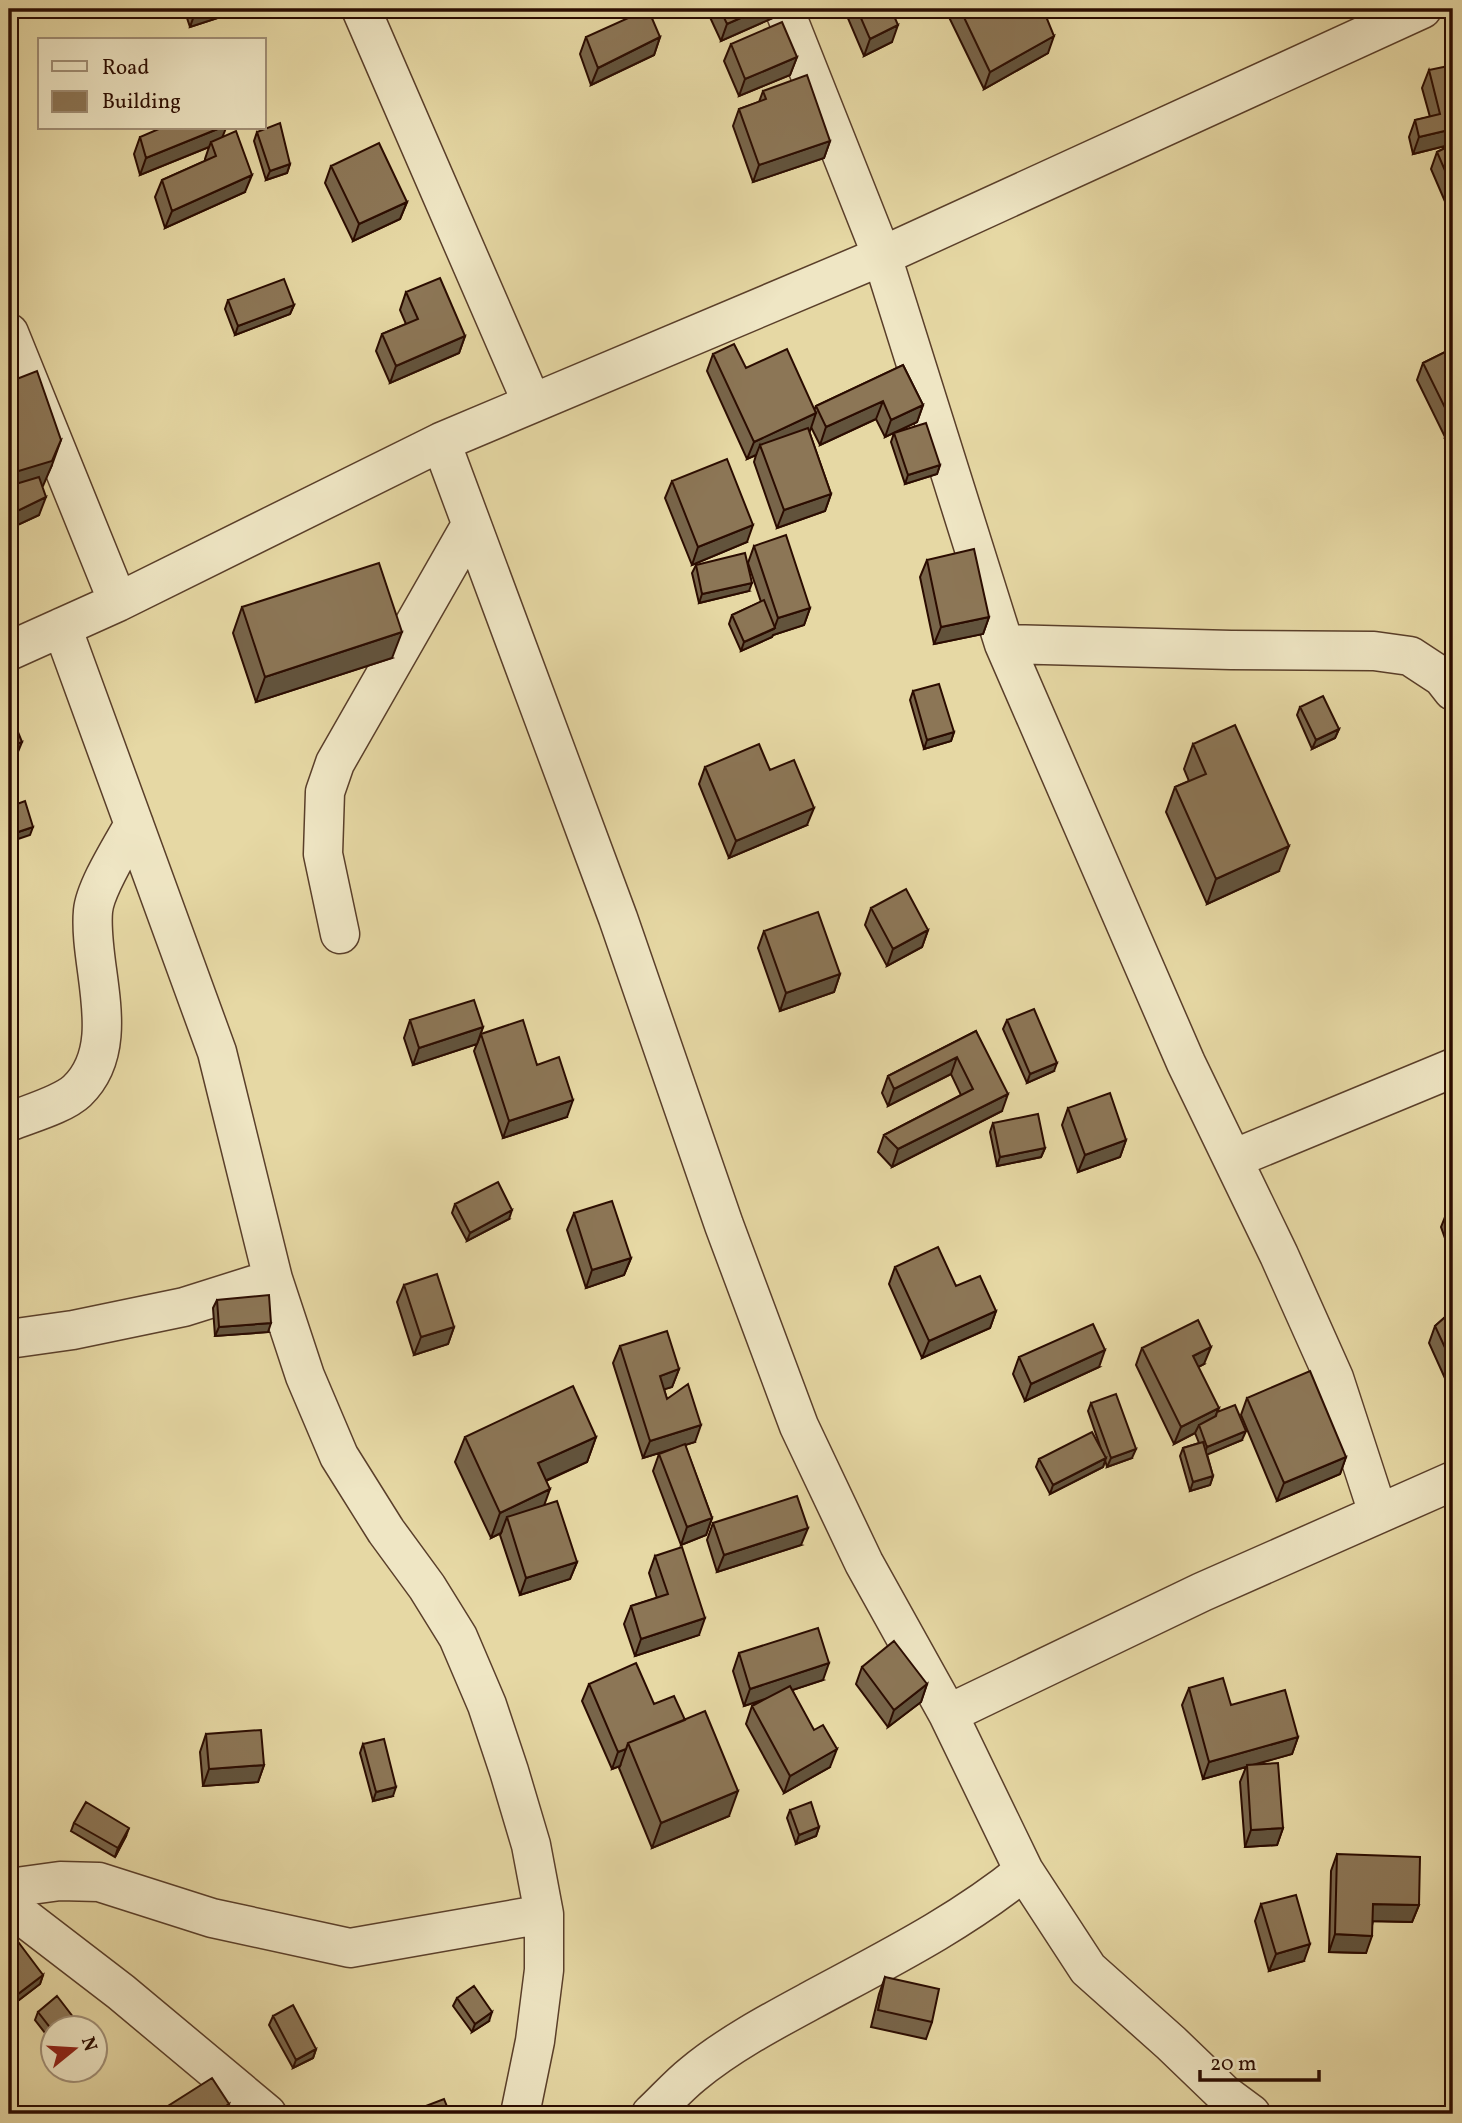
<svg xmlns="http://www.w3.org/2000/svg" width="1462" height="2123" font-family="Vollkorn,serif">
	<rect width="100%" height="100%" fill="#e6d8a4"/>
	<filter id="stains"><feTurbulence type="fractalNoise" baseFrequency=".00286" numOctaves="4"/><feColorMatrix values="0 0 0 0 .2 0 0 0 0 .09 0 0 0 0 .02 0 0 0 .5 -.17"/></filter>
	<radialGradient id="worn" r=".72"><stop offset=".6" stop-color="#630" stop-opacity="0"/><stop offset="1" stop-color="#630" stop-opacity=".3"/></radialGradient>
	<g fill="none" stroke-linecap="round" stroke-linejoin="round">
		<defs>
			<path id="minor" d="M 361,9 L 532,403
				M 784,9 L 882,256 L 1004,644 L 1186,1063 L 1279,1255 L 1334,1378 L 1378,1513
				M 9,333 L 118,602
				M 441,442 L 618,918 L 724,1225 L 799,1426 L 864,1563 L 948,1714 L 1024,1871 L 1088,1969 L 1171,2043 L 1224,2094 L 1251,2114
				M 62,627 L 217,1052 L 273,1279 L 305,1376 L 339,1456 L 386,1531 L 427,1587 L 458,1637 L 487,1705 L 509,1771 L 531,1845 L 544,1914 L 544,1970 L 535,2041 L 520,2114
				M 1004,644 L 1231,650 L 1374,651 L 1410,656 L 1442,677 L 1453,691
				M 9,651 L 118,602 L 441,442 L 882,256 L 1422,9
				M 340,934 L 323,854 L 325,792 L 335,763 L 471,525
				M 9,1122 C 28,1114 62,1105 77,1091 C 125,1045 88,967 93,911 C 95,888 122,846 134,824
				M 1233,1159 L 1453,1068
				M 9,1339 L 73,1330 L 184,1307 L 273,1279
				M 948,1714 L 1202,1592 L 1453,1481
				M 9,1888 L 60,1881 L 99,1882 L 212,1918 L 350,1948 L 544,1914
				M 9,1906 L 121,1992 L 267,2114
				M 651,2114 C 665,2101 678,2086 693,2074 C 728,2045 771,2022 810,2001 C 884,1961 959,1924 1024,1871"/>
		</defs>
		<use href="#minor" stroke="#5a3f2a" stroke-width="41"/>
		<use href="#minor" stroke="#efe6c4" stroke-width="38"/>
	</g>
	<path fill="#78654a" stroke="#2b0c01" stroke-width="2" d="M 184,9 L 234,9 L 233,13 L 190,27 Z
		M 710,9 L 778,9 L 775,17 L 721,41 L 708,13 Z
		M 844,9 L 891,9 L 892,42 L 864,56 Z
		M 945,9 L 1043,9 L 1048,53 L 984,89 Z
		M 586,37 L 660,37 L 654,55 L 591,85 L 580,54 Z
		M 731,44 L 797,57 L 790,75 L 739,96 L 724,61 Z
		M 1429,70 L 1453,144 L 1413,154 L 1409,137 L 1415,120 L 1430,117 L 1422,88 Z
		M 763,91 L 830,141 L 824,158 L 753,182 L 733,126 L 739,109 L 759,102 Z
		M 257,132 L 290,164 L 287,173 L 266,180 L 254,141 Z
		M 140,137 L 222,137 L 245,192 L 165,228 L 155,197 L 162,180 L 205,161 L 205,159 L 209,147 L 140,175 L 134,154 Z
		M 1453,144 L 1453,220 L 1431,169 L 1437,152 Z
		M 331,166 L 407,202 L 400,219 L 353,241 L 325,183 Z
		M 406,292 L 465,336 L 459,353 L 390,383 L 376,351 L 382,334 L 406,324 L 400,310 Z
		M 228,300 L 294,305 L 290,314 L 235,335 L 225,309 Z
		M 1453,348 L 1453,433 L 1445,437 L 1417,380 L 1423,363 Z
		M 713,354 L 746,368 L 814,410 L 816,406 L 903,365 L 923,405 L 917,422 L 885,437 L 876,419 L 820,445 L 811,427 L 809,431 L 831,494 L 825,511 L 777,528 L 754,462 L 756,455 L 747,459 L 707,371 Z
		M 9,382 L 52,465 L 42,486 L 39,515 L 9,529 Z
		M 894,433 L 940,465 L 937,474 L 905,484 L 891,442 Z
		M 672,481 L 747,542 L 692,565 L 665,498 Z
		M 754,546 L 810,608 L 804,625 L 773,635 L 772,637 L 741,651 L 729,624 L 732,615 L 761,602 L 748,563 Z
		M 927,560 L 989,617 L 983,634 L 934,644 L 920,577 Z
		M 696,565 L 749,591 L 699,603 L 692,573 Z
		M 242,607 L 392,658 L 256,702 L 233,633 Z
		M 913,691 L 954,732 L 951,741 L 924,749 L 910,700 Z
		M 1300,707 L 1339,729 L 1335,738 L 1312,749 L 1297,715 Z
		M 1193,744 L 1279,871 L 1207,904 L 1166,812 L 1175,787 L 1189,781 L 1184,769 Z
		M 705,767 L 807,825 L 729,858 L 699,784 Z
		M 871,908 L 928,930 L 922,947 L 887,966 L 865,925 Z
		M 764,931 L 840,974 L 834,992 L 780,1011 L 758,948 Z
		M 410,1020 L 483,1027 L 477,1044 L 413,1065 L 404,1038 Z
		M 1007,1020 L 1054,1071 L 1027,1083 L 1003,1029 Z
		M 976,1031 L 1002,1111 L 892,1167 L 878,1152 L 884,1135 L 961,1095 L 951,1074 L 888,1106 L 882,1093 L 888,1076 Z
		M 481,1034 L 537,1065 L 567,1117 L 503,1138 L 474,1051 Z
		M 1068,1108 L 1126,1140 L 1120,1157 L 1078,1172 L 1062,1125 Z
		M 993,1123 L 1045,1148 L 1041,1157 L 997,1166 L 990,1132 Z
		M 1453,1201 L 1453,1261 L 1441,1227 L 1451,1202 Z
		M 455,1204 L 509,1219 L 467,1241 L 452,1213 Z
		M 574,1213 L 631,1258 L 624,1275 L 586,1288 L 567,1230 Z
		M 895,1267 L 956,1286 L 996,1311 L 990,1328 L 922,1358 L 889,1284 Z
		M 404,1285 L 454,1327 L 448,1344 L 414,1355 L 397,1302 Z
		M 217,1300 L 268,1332 L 215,1336 L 213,1308 Z
		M 1453,1310 L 1453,1396 L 1429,1343 L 1435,1326 Z
		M 620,1346 L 679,1369 L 672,1387 L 664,1389 L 667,1399 L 695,1442 L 685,1445 L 712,1518 L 706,1535 L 681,1545 L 653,1471 L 659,1454 L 669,1450 L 643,1458 L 613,1363 Z
		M 1142,1348 L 1204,1364 L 1198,1367 L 1217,1412 L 1242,1440 L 1207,1454 L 1213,1476 L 1210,1485 L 1190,1491 L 1180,1456 L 1183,1448 L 1199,1443 L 1195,1433 L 1174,1444 L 1136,1365 Z
		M 1019,1357 L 1099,1367 L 1025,1401 L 1013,1374 Z
		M 1247,1398 L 1346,1457 L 1340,1474 L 1277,1501 L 1241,1415 Z
		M 1091,1403 L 1132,1458 L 1107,1467 L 1105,1460 L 1103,1467 L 1050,1494 L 1036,1467 L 1039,1459 L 1101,1449 L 1088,1411 Z
		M 465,1437 L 596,1437 L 587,1462 L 546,1481 L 544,1505 L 577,1562 L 570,1579 L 520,1595 L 500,1535 L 501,1533 L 491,1538 L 455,1462 Z
		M 713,1523 L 801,1545 L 717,1572 L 707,1540 Z
		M 655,1556 L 699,1635 L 635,1656 L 624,1624 L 631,1606 L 657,1598 L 649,1573 Z
		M 739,1653 L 823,1680 L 792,1690 L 830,1767 L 784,1793 L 746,1724 L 752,1706 L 765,1699 L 744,1706 L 733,1671 Z
		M 862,1667 L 927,1684 L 921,1702 L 888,1727 L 856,1684 Z
		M 589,1684 L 654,1704 L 729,1816 L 652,1848 L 619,1768 L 620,1766 L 612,1769 L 582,1701 Z
		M 1189,1688 L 1231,1705 L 1298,1737 L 1292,1754 L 1255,1764 L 1283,1828 L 1277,1845 L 1245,1847 L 1240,1782 L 1246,1767 L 1203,1779 L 1182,1705 Z
		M 206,1734 L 264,1765 L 258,1782 L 203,1786 L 200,1752 Z
		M 363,1744 L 393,1796 L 373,1801 L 360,1753 Z
		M 790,1810 L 819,1827 L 816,1836 L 796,1844 L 787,1818 Z
		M 74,1823 L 126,1836 L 115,1857 L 71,1831 Z
		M 1337,1854 L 1419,1905 L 1412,1922 L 1373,1921 L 1366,1953 L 1329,1952 L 1331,1871 Z
		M 1261,1904 L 1304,1961 L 1269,1971 L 1255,1921 Z
		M 9,1938 L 43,1975 L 40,1984 L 15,2003 L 9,1995 Z
		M 885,1977 L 932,2022 L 926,2039 L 871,2027 L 879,1994 Z
		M 457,1998 L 489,2021 L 472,2032 L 453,2006 Z
		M 38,2012 L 77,2022 L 75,2028 L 52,2028 L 52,2042 L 35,2020 Z
		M 273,2016 L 316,2049 L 313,2058 L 293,2068 L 269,2025 Z"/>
	<path fill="#62533c" stroke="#2b0c01" stroke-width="2" d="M 199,9 L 234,9 L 233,13 L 190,27 L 196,10 Z
		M 659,9 L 672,9 L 657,15 Z
		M 761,9 L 778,9 L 775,17 L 721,41 L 727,24 Z
		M 898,25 L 892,42 L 864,56 L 870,39 Z
		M 1054,36 L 1048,53 L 984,89 L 990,72 Z
		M 660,37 L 654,55 L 591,85 L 598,68 Z
		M 797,57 L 790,75 L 739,96 L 745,79 Z
		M 220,128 L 226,128 L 220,143 L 211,142 L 209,147 L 140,175 L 146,158 Z
		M 1453,129 L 1453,144 L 1413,154 L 1419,137 Z
		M 830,141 L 824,158 L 753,182 L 759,165 Z
		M 290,164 L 287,173 L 266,180 L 270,171 Z
		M 252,175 L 245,192 L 165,228 L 172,211 Z
		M 407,202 L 400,219 L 353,241 L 359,224 Z
		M 294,305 L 290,314 L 235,335 L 238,326 Z
		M 465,336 L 459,353 L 390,383 L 396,366 Z
		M 883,401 L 876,419 L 820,445 L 826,427 Z
		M 923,405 L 917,422 L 885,437 L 891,420 Z
		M 816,413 L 810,431 L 763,452 L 760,445 L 756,455 L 747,459 L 754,442 Z
		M 1453,419 L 1453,433 L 1445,437 L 1451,420 Z
		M 61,440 L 52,465 L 43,486 L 9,497 L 9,483 L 12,473 Z
		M 940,465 L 937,474 L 905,484 L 908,475 Z
		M 831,494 L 825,511 L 777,528 L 784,510 Z
		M 46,497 L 39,515 L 9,529 L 9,515 Z
		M 753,525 L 747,542 L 692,565 L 698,547 Z
		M 752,583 L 749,591 L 699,603 L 702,594 Z
		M 810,608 L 804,625 L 773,635 L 772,637 L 741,651 L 744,642 L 774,629 L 778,618 Z
		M 989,617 L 983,634 L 934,644 L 941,627 Z
		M 402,632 L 392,658 L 256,702 L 265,677 Z
		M 1339,729 L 1335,738 L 1312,749 L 1316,740 Z
		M 954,732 L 951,741 L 924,749 L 927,740 Z
		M 22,742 L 15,759 L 9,762 L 9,747 Z
		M 814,808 L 807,825 L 729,858 L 736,841 Z
		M 33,827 L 30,835 L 9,842 L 9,835 Z
		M 1289,846 L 1279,871 L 1207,904 L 1216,879 Z
		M 928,930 L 922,947 L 887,966 L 893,949 Z
		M 840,974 L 834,992 L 780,1011 L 786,993 Z
		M 483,1027 L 477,1044 L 413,1065 L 419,1048 Z
		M 957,1057 L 951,1074 L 888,1106 L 894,1089 Z
		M 1057,1063 L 1054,1071 L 1027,1083 L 1030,1074 Z
		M 1008,1094 L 1002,1111 L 892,1167 L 898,1149 Z
		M 573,1100 L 567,1117 L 503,1138 L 509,1121 Z
		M 1126,1140 L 1120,1157 L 1078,1172 L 1085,1155 Z
		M 1045,1148 L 1041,1157 L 997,1166 L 1000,1157 Z
		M 512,1210 L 509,1219 L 467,1241 L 470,1233 Z
		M 631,1258 L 624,1275 L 586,1288 L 592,1270 Z
		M 996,1311 L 990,1328 L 922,1358 L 929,1341 Z
		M 271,1323 L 268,1332 L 215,1336 L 219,1327 Z
		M 454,1327 L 448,1344 L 414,1355 L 421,1337 Z
		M 1211,1347 L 1204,1364 L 1187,1373 L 1193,1356 Z
		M 1105,1350 L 1099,1367 L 1025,1401 L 1031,1384 Z
		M 679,1369 L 672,1387 L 653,1393 L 660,1376 Z
		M 1219,1408 L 1212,1425 L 1199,1425 L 1195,1433 L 1174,1444 L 1181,1427 Z
		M 701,1425 L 695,1442 L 643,1458 L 650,1441 Z
		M 1246,1431 L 1242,1440 L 1204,1456 L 1207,1447 Z
		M 596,1437 L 587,1462 L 529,1488 L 538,1463 Z
		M 1136,1449 L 1132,1458 L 1107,1467 L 1111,1458 Z
		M 1346,1457 L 1340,1474 L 1277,1501 L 1284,1483 Z
		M 1106,1458 L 1103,1467 L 1050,1494 L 1053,1485 Z
		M 1213,1476 L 1210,1485 L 1190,1491 L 1193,1482 Z
		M 550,1489 L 541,1514 L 507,1517 L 501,1533 L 491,1538 L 500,1513 Z
		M 712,1518 L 706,1535 L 681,1545 L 687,1527 Z
		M 808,1528 L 801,1545 L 717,1572 L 724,1555 Z
		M 577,1562 L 570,1579 L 520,1595 L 526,1578 Z
		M 705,1618 L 699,1635 L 635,1656 L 641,1639 Z
		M 829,1663 L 823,1680 L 744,1706 L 750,1689 Z
		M 927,1684 L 921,1702 L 888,1727 L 894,1710 Z
		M 1298,1737 L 1292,1754 L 1203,1779 L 1209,1762 Z
		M 626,1749 L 620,1766 L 612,1769 L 618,1752 Z
		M 837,1749 L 830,1767 L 784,1793 L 790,1776 Z
		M 264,1765 L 258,1782 L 203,1786 L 209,1769 Z
		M 396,1787 L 393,1796 L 373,1801 L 376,1792 Z
		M 738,1791 L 729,1816 L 652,1848 L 661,1823 Z
		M 819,1827 L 816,1836 L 796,1844 L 799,1835 Z
		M 129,1828 L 126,1836 L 115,1857 L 118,1848 Z
		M 1283,1828 L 1277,1845 L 1245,1847 L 1251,1830 Z
		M 1373,1904 L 1419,1905 L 1412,1922 L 1367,1921 Z
		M 1335,1934 L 1372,1936 L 1366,1953 L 1329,1952 Z
		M 1310,1944 L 1304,1961 L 1269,1971 L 1276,1954 Z
		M 43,1975 L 40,1984 L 15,2003 L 18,1994 Z
		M 492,2012 L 489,2021 L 472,2032 L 475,2024 Z
		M 316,2049 L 313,2058 L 293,2068 L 296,2060 Z
		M 229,2104 L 225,2114 L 213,2114 Z"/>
	<path fill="#8c7656" stroke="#2b0c01" stroke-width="2" d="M 648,9 L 660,37 L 598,68 L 586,37 Z
		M 720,9 L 761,9 L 727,24 Z
		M 857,9 L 891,9 L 898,25 L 870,39 Z
		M 960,9 L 1043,9 L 1054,36 L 990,72 Z
		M 782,22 L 797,57 L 745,79 L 731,44 Z
		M 1453,65 L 1453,129 L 1419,137 L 1415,120 L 1440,114 L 1429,70 Z
		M 807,75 L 830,141 L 759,165 L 739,109 L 766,99 L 763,91 Z
		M 280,123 L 290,164 L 270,171 L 257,132 Z
		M 161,128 L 220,128 L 146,158 L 140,137 Z
		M 236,131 L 252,175 L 172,211 L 162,180 L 216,156 L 211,142 Z
		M 379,143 L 407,202 L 359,224 L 331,166 Z
		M 1453,144 L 1453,189 L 1437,152 Z
		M 440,278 L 465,336 L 396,366 L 382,334 L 418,319 L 406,292 Z
		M 284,279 L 294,305 L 238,326 L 228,300 Z
		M 734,344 L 746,368 L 787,349 L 816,413 L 754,442 L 713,354 Z
		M 1453,348 L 1453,419 L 1451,420 L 1423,363 Z
		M 903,365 L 923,405 L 891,420 L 883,401 L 826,427 L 816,406 Z
		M 37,371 L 61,440 L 52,461 L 12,473 L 9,466 L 9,382 Z
		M 926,423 L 940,465 L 908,475 L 894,433 Z
		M 808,428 L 831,494 L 784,510 L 760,445 Z
		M 727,459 L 753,525 L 698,547 L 672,481 Z
		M 39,477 L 46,497 L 9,515 L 9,486 Z
		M 786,535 L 810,608 L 778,618 L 754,546 Z
		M 974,549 L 989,617 L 941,627 L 927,560 Z
		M 745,553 L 752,583 L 702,594 L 696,565 Z
		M 379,563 L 402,632 L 265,677 L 242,607 Z
		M 764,600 L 775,628 L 744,642 L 732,615 Z
		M 939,684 L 954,732 L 927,740 L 913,691 Z
		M 1323,696 L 1339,729 L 1316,740 L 1300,707 Z
		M 9,710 L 22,742 L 9,747 Z
		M 1235,725 L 1289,846 L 1216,879 L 1175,787 L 1206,774 L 1193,744 Z
		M 759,744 L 770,770 L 794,760 L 814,808 L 736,841 L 705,767 Z
		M 25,801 L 33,827 L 9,835 L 9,807 Z
		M 906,889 L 928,930 L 893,949 L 871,908 Z
		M 818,912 L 840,974 L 786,993 L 764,931 Z
		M 474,1000 L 483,1027 L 419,1048 L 410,1020 Z
		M 1034,1009 L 1057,1063 L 1030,1074 L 1007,1020 Z
		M 523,1020 L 537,1065 L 559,1057 L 573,1100 L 509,1121 L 481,1034 Z
		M 976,1031 L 1008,1094 L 898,1149 L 884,1135 L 973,1089 L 957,1057 L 894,1089 L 888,1076 Z
		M 1110,1093 L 1126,1140 L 1085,1155 L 1068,1108 Z
		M 1038,1114 L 1045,1148 L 1000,1157 L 993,1123 Z
		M 498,1182 L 512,1210 L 470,1233 L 455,1204 Z
		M 612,1201 L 631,1258 L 592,1270 L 574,1213 Z
		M 938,1247 L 956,1286 L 980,1276 L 996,1311 L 929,1341 L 895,1267 Z
		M 437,1274 L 454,1327 L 421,1337 L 404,1285 Z
		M 269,1295 L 271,1323 L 219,1327 L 217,1300 Z
		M 1453,1310 L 1453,1365 L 1435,1326 Z
		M 1198,1320 L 1211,1347 L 1193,1356 L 1219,1408 L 1181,1427 L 1142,1348 Z
		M 1093,1324 L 1105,1350 L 1031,1384 L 1019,1357 Z
		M 667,1331 L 679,1369 L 660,1376 L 667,1399 L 688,1384 L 701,1425 L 650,1441 L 620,1346 Z
		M 1310,1371 L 1346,1457 L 1284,1483 L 1247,1398 Z
		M 573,1386 L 596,1437 L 538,1463 L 550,1489 L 500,1513 L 465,1437 Z
		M 1116,1394 L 1136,1449 L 1111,1458 L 1091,1403 Z
		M 1235,1405 L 1246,1431 L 1207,1447 L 1199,1425 L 1216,1416 L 1217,1412 Z
		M 1092,1432 L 1106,1458 L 1053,1485 L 1039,1459 Z
		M 1203,1442 L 1213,1476 L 1193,1482 L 1183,1448 Z
		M 685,1444 L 712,1518 L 687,1527 L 659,1454 Z
		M 797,1496 L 808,1528 L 724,1555 L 713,1523 Z
		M 557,1501 L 577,1562 L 526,1578 L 507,1517 Z
		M 682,1547 L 705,1618 L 641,1639 L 631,1606 L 668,1594 L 655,1556 Z
		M 818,1628 L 829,1663 L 750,1689 L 739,1653 Z
		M 894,1641 L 927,1684 L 894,1710 L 862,1667 Z
		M 636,1663 L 654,1704 L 674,1696 L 685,1720 L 628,1743 L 626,1749 L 618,1752 L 589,1684 Z
		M 1223,1678 L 1231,1705 L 1285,1690 L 1298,1737 L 1209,1762 L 1189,1688 Z
		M 790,1686 L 814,1730 L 823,1725 L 837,1749 L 790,1776 L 752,1706 Z
		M 705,1711 L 738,1791 L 661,1823 L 628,1743 Z
		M 261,1730 L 264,1765 L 209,1769 L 206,1734 Z
		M 384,1739 L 396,1787 L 376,1792 L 363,1744 Z
		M 1278,1763 L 1283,1828 L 1251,1830 L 1247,1765 Z
		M 86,1802 L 129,1828 L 118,1848 L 74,1823 Z
		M 811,1802 L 819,1827 L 799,1835 L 790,1810 Z
		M 1337,1854 L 1420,1857 L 1419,1905 L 1373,1904 L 1372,1936 L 1335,1934 Z
		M 1296,1895 L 1310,1944 L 1276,1954 L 1261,1904 Z
		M 13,1935 L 43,1975 L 18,1994 L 9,1982 L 9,1938 Z
		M 885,1977 L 939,1989 L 932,2022 L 878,2010 Z
		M 474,1986 L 492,2012 L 475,2024 L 457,1998 Z
		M 57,1996 L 77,2022 L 69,2028 L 52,2028 L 52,2030 L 38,2012 Z
		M 293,2005 L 316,2049 L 296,2060 L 273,2016 Z
		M 212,2078 L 229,2104 L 213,2114 L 158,2114 L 157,2113 Z
		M 444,2099 L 450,2114 L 405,2114 Z"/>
	<rect width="1462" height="2123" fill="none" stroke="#e6d8a4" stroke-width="35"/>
	<rect x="10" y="10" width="1441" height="2102" fill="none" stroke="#2b0c01" stroke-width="3.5"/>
	<rect x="18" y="18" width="1427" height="2088" fill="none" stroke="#2b0c01" stroke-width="2"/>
	<rect x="38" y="38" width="228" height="91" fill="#efe6c4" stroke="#a18f76" stroke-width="2"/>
	<rect x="52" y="61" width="35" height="10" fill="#efe6c4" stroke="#a18f76" stroke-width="2"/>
	<text x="102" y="74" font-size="21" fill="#2b0c01">Road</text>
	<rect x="52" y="91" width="35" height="21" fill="#8c7656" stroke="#a18f76" stroke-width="2"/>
	<text x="102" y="108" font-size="21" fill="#2b0c01">Building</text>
	<g transform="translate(74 2049) rotate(72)"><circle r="33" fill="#efe6c4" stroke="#a18f76" stroke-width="2"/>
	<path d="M0-5L12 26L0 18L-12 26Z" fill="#8f2418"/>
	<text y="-10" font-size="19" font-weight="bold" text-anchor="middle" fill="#2b0c01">N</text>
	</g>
	<path d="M1200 2070v10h119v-10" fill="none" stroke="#2b0c01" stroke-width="3.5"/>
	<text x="1210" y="2070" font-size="21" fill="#2b0c01" stroke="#efe6c4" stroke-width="5" paint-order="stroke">20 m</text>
	<rect width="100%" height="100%" filter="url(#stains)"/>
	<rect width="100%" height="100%" fill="url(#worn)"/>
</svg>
